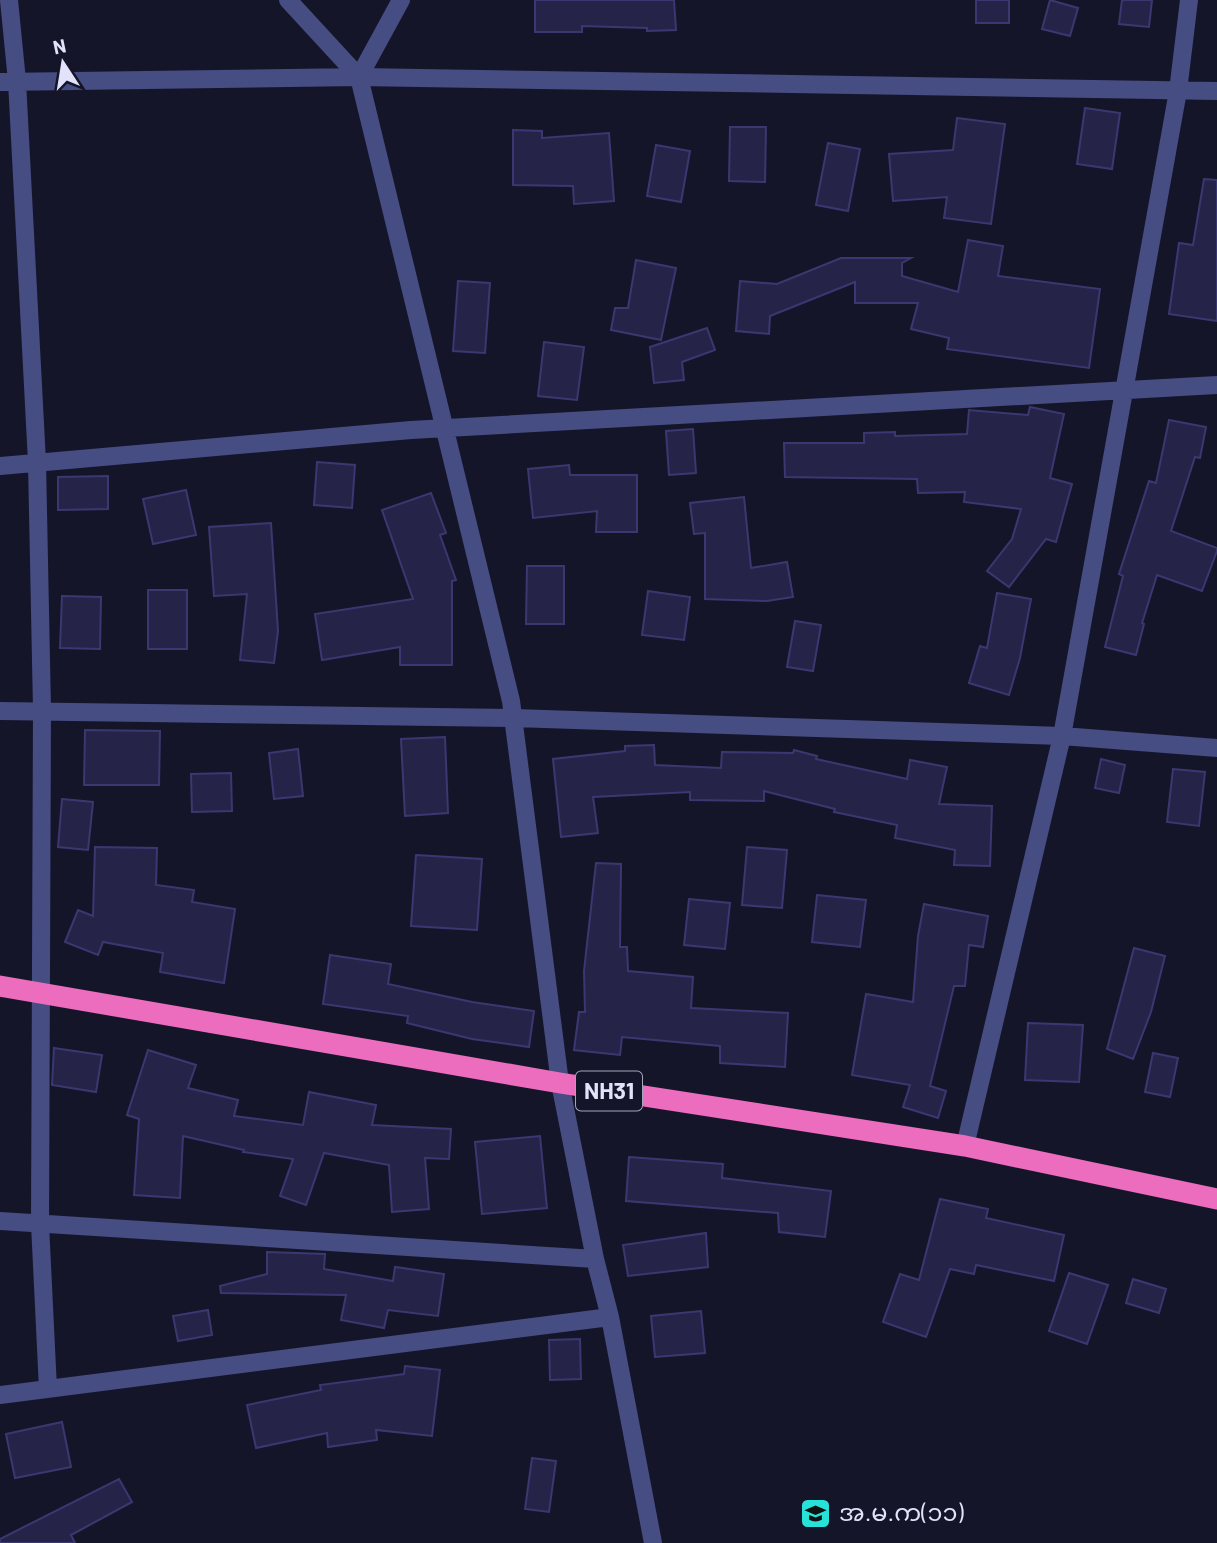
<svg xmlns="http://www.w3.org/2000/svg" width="1217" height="1543" font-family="Barlow,'Noto Sans Myanmar',sans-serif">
	<rect width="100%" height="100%" fill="#15152a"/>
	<path fill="#252348" stroke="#3b3871" stroke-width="2" d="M 535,0 L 674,0 L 676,30 L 647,31 L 647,28 L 582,26 L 582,32 L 535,32 Z
		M 976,0 L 1009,0 L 1009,23 L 976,23 Z
		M 1050,0 L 1078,8 L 1070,36 L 1042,29 Z
		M 1122,0 L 1152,0 L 1149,27 L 1119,24 Z
		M 1085,108 L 1120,113 L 1112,169 L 1077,164 Z
		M 957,118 L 1005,124 L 991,224 L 944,218 L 947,197 L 893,201 L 889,154 L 953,150 Z
		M 730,127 L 766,127 L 765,182 L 729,181 Z
		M 513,130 L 542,131 L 542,138 L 609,133 L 614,201 L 574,204 L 573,186 L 513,185 Z
		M 828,143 L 860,149 L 848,211 L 816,205 Z
		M 656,145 L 690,151 L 681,202 L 647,196 Z
		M 1204,179 L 1217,180 L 1217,321 L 1169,314 L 1179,243 L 1193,245 Z
		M 968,240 L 1003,246 L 998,276 L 1100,289 L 1089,368 L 947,349 L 949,338 L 911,329 L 918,303 L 855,303 L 855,282 L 770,316 L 769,334 L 736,331 L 740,281 L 777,284 L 841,258 L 911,258 L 902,263 L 902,276 L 958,292 Z
		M 636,260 L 676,268 L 661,340 L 611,330 L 615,308 L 628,308 Z
		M 458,281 L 490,283 L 485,353 L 453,351 Z
		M 707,328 L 715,350 L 682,362 L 684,380 L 654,383 L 650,347 Z
		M 544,342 L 584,347 L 577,400 L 538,396 Z
		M 1030,407 L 1064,414 L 1050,478 L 1072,484 L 1056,542 L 1046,539 L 1009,587 L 987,571 L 1012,539 L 1021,509 L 964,502 L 965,492 L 918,493 L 917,479 L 785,477 L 784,443 L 864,443 L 864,433 L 895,432 L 895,436 L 967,434 L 969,410 L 1028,415 Z
		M 1169,420 L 1206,427 L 1200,458 L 1195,457 L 1171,531 L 1217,548 L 1217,551 L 1202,591 L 1157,575 L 1142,623 L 1144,624 L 1136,655 L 1105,647 L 1123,576 L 1119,574 L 1149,481 L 1156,483 Z
		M 693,429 L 696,473 L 669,475 L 666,431 Z
		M 317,462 L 355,465 L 352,508 L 314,505 Z
		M 569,465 L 570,475 L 637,475 L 637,532 L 596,532 L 597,511 L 533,518 L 528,469 Z
		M 108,476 L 108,509 L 58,510 L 58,477 Z
		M 186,490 L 196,535 L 153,544 L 143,499 Z
		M 431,493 L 446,533 L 440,535 L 456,580 L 452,581 L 452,665 L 400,665 L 400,647 L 322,660 L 315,614 L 413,599 L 382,510 Z
		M 744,497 L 751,568 L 787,562 L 793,597 L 767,601 L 705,599 L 705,533 L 694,534 L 690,503 Z
		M 271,523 L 278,631 L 274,663 L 240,660 L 247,594 L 214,596 L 209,527 Z
		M 527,566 L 564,566 L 564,624 L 526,624 Z
		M 148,590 L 187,590 L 187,649 L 148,649 Z
		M 648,591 L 690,597 L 684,640 L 642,635 Z
		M 997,593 L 1031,599 L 1020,658 L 1009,695 L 969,683 L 980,646 L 987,648 Z
		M 62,596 L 101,597 L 100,649 L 60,648 Z
		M 795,621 L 821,625 L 813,671 L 787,667 Z
		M 85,730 L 160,731 L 159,785 L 84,785 Z
		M 445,737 L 448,813 L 405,816 L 401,739 Z
		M 654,745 L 655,765 L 721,768 L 722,752 L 793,753 L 794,750 L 817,756 L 816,759 L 907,779 L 910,760 L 947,767 L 939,804 L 992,806 L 990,866 L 954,865 L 955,850 L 895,838 L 897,825 L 834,812 L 835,809 L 764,791 L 764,801 L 690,800 L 690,792 L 593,797 L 598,833 L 561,837 L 553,759 L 625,751 L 625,746 Z
		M 298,749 L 303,796 L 274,799 L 269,753 Z
		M 1101,759 L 1125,765 L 1119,793 L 1095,788 Z
		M 1173,769 L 1205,772 L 1199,826 L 1167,822 Z
		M 231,773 L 232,811 L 192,812 L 191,774 Z
		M 62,799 L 93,802 L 88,850 L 58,847 Z
		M 95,847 L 157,848 L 156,885 L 194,890 L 192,902 L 235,909 L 224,983 L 160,972 L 163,953 L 103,942 L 98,955 L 65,942 L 78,910 L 93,916 Z
		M 747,847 L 787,850 L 782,908 L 742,905 Z
		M 416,855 L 482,859 L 477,930 L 411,926 Z
		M 596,863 L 621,864 L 620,947 L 627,947 L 628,971 L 693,977 L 691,1008 L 788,1013 L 785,1067 L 720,1063 L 720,1046 L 622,1037 L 620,1055 L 574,1050 L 579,1012 L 585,1012 L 584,971 Z
		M 817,895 L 866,900 L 860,947 L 812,942 Z
		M 689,899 L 730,903 L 725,949 L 684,945 Z
		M 924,904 L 988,916 L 983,947 L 969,945 L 965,986 L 954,986 L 930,1086 L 946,1091 L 938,1118 L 903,1107 L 910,1085 L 852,1075 L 866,994 L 913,1002 L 918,936 Z
		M 1134,948 L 1165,956 L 1151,1012 L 1133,1059 L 1107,1049 Z
		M 330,955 L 391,964 L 388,984 L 472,1002 L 534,1011 L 529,1047 L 472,1039 L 407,1023 L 408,1016 L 323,1004 Z
		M 1028,1023 L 1083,1025 L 1079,1082 L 1025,1080 Z
		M 54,1048 L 102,1055 L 96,1092 L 52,1085 Z
		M 148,1050 L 196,1065 L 188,1088 L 238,1100 L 234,1116 L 303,1125 L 309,1092 L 376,1105 L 372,1125 L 451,1129 L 449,1159 L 425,1158 L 429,1209 L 392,1212 L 389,1165 L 324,1153 L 306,1205 L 280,1196 L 293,1159 L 243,1152 L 244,1150 L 183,1136 L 180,1198 L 134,1195 L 139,1119 L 127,1115 Z
		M 1153,1053 L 1178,1058 L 1170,1097 L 1145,1092 Z
		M 540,1136 L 547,1208 L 482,1214 L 475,1142 Z
		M 629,1157 L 723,1164 L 722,1178 L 831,1191 L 825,1237 L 779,1232 L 778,1213 L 626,1201 Z
		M 940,1199 L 988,1209 L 986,1218 L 1064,1235 L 1054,1281 L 976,1265 L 974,1274 L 950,1269 L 926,1337 L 883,1322 L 900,1274 L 919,1280 Z
		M 706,1233 L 708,1267 L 628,1276 L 623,1245 Z
		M 267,1252 L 325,1254 L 324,1269 L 393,1281 L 395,1267 L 444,1274 L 438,1316 L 388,1310 L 384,1328 L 341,1320 L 346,1295 L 221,1293 L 220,1286 L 267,1274 Z
		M 1069,1273 L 1108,1285 L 1087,1344 L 1049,1331 Z
		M 1133,1279 L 1166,1289 L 1159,1313 L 1126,1303 Z
		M 208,1310 L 212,1335 L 178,1341 L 173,1316 Z
		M 701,1311 L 705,1353 L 655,1357 L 651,1316 Z
		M 580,1339 L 581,1379 L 550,1380 L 549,1340 Z
		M 405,1366 L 440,1370 L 432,1436 L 376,1430 L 377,1440 L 328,1447 L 327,1433 L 256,1448 L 247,1405 L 321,1390 L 320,1385 L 404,1374 Z
		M 62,1422 L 71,1467 L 15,1478 L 6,1434 Z
		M 532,1458 L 556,1461 L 549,1512 L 525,1509 Z
		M 119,1479 L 132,1502 L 71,1535 L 75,1543 L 0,1543 L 0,1539 Z"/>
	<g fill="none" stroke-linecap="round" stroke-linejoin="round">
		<path stroke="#464d83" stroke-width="18" d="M 9,0 L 17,81 L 37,462 L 42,710 L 40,1224 L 48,1389
			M 288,0 L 359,77 L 511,701 L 560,1083 L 595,1259 L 610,1317 L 653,1543
			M 359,77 L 401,0
			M 0,82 L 359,77 L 1217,91
			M 0,466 L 411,430 L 1217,385
			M 0,711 L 514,718 L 1062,736 L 1217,748
			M 965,1146 L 1062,736 L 1178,91 L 1189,0
			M 0,1221 L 595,1259
			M 0,1395 L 610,1317"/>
		<path stroke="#ec6cbd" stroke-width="21" d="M 0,986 L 560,1083 L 965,1146 L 1217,1199"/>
	</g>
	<defs>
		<symbol id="school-square" viewBox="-11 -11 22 22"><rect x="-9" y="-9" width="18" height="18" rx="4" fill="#26e2d8" stroke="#15152a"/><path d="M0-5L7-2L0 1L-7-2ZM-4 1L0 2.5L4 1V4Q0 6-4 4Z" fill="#111"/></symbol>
	</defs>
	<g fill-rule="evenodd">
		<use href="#school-square" x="798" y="1496" width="35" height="35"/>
	</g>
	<g text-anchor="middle" stroke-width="5" stroke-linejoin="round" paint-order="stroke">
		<rect fill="#15152a" stroke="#a4a5bc" stroke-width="2" x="576" y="1071.5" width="66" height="39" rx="5"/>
		<g font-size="23" font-weight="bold" fill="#e2e3fb">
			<text x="609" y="1099">NH31</text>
		</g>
		<g font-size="24" fill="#e2e3fb" stroke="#15152a" text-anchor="start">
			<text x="839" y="1521">အ.မ.က(၁၁)</text>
		</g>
	</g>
	<g transform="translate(63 63) rotate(348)" stroke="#15152a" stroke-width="5" paint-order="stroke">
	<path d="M0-5L12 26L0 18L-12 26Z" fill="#e2e3fb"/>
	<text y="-10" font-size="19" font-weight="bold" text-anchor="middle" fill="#e2e3fb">N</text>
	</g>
</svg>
